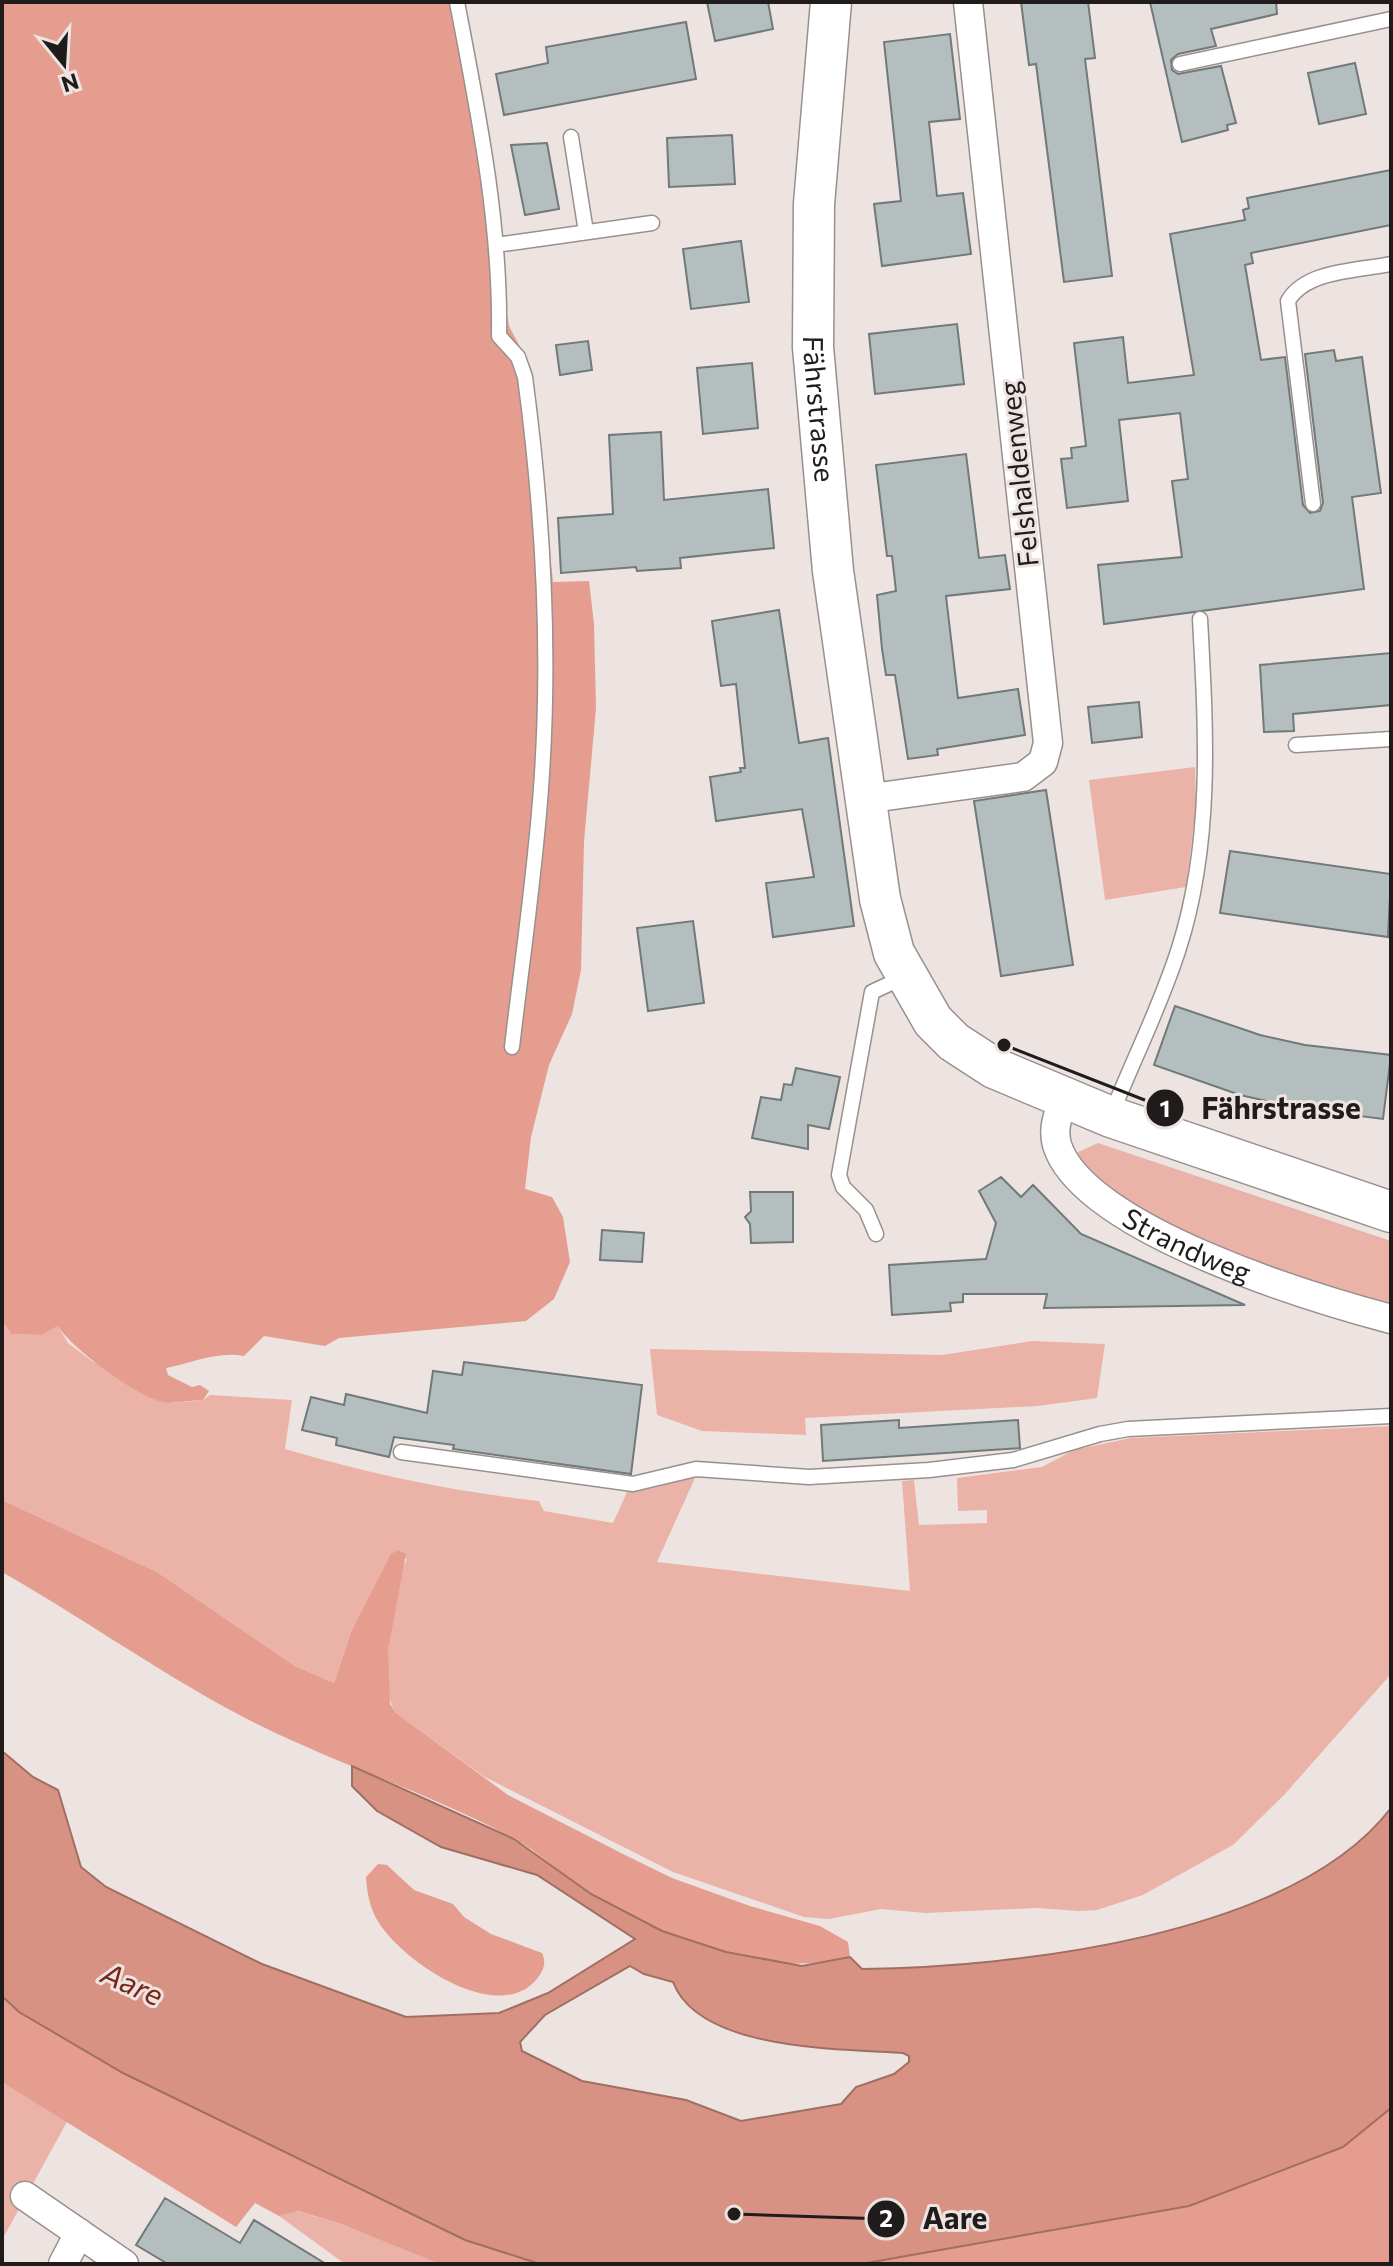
<svg xmlns="http://www.w3.org/2000/svg" width="1393" height="2266" font-family="Commissioner,sans-serif">
	<rect width="100%" height="100%" fill="#ede4e2"/>
	<path fill="#ebb3a8" d="M 1195,767 L 1196,806 L 1186,887 L 1105,900 L 1089,780 Z
		M 1098,1143 L 1391,1241 L 1391,1306 C 1311,1286 1119,1222 1076,1153 Z
		M 2,1321 L 11,1334 L 42,1335 L 58,1326 L 68,1343 L 92,1361 L 174,1403 L 203,1400 L 210,1395 L 292,1400 L 285,1449 C 370,1474 451,1491 539,1501 L 544,1511 L 613,1523 L 628,1490 C 651,1493 671,1480 695,1478 L 657,1562 L 910,1591 L 902,1481 L 914,1480 L 919,1525 L 987,1523 L 987,1510 L 958,1511 L 957,1478 L 1042,1467 L 1074,1450 L 1131,1438 L 1391,1426 L 1391,1674 L 1284,1795 L 1233,1845 L 1143,1895 L 1097,1910 L 1079,1911 L 1036,1908 L 926,1913 L 881,1909 L 829,1919 L 804,1917 L 673,1872 L 483,1776 L 396,1713 C 375,1683 396,1604 402,1569 L 407,1559 L 394,1552 L 351,1632 L 334,1683 L 295,1666 L 157,1572 L 2,1500 Z
		M 1032,1341 L 1105,1344 L 1097,1398 L 1038,1406 L 805,1418 L 806,1435 L 702,1431 L 657,1415 L 650,1349 L 942,1355 Z
		M 2,2082 L 68,2120 L 2,2240 Z
		M 297,2211 L 373,2234 L 440,2264 L 345,2264 L 279,2216 Z"/>
	<path fill="#e59d90" d="M 2,2 L 452,2 L 509,326 L 531,368 L 553,582 L 589,581 L 594,624 L 596,708 L 584,842 L 581,970 L 572,1014 L 549,1065 L 531,1137 L 525,1189 L 552,1197 L 563,1217 L 570,1262 L 554,1299 L 526,1321 L 339,1338 L 325,1346 L 264,1336 L 244,1356 C 218,1351 192,1363 166,1368 L 168,1375 L 192,1387 L 200,1385 L 209,1391 L 203,1400 C 188,1400 173,1405 159,1401 C 133,1393 72,1349 58,1326 L 42,1335 L 11,1334 L 2,1321 Z
		M 2,1500 L 157,1572 L 295,1666 L 334,1683 L 351,1632 L 391,1554 L 398,1550 L 406,1554 L 388,1650 L 390,1704 L 396,1713 L 508,1795 L 623,1854 L 672,1878 L 750,1906 L 820,1926 L 848,1942 L 850,1957 C 766,1980 664,1939 592,1895 C 564,1878 541,1853 513,1838 C 433,1795 345,1767 263,1727 C 172,1682 90,1622 2,1572 Z
		M 378,1864 L 387,1865 L 414,1890 L 453,1904 L 464,1917 L 491,1934 L 542,1953 C 547,1963 543,1972 536,1980 C 496,2026 398,1959 376,1918 C 369,1905 367,1891 366,1877 Z
		M 2,1996 L 19,2012 L 123,2073 L 465,2240 L 540,2264 L 440,2264 L 344,2225 L 298,2211 L 279,2216 L 255,2203 L 236,2227 L 2,2082 Z
		M 1391,2108 L 1391,2264 L 861,2264 L 1189,2206 L 1343,2147 Z"/>
	<path fill="#d89284" stroke="#a06f64" stroke-width="2" fill-rule="evenodd" d="M 2,1751 L 33,1777 L 58,1790 L 81,1867 L 106,1887 L 262,1964 L 406,2017 L 499,2013 L 548,1993 L 635,1939 L 537,1875 L 441,1847 L 377,1811 L 352,1786 L 352,1766 L 514,1839 L 591,1894 L 662,1931 L 726,1952 L 802,1966 L 850,1957 L 862,1969 C 1014,1967 1292,1937 1391,1808 L 1391,2108 L 1343,2147 L 1189,2206 L 861,2264 L 540,2264 L 465,2240 L 123,2073 L 19,2012 L 2,1996 ZM 630,1966 L 644,1974 L 673,1982 C 699,2051 841,2049 903,2053 L 909,2056 L 909,2062 L 894,2074 L 856,2087 L 841,2104 L 741,2121 L 686,2100 L 582,2081 L 522,2051 L 520,2042 L 545,2015 Z"/>
	<path fill="#b4bebf" stroke="#71797a" stroke-width="2" d="M 707,2 L 768,2 L 773,29 L 715,41 Z
		M 1021,2 L 1088,2 L 1095,58 L 1085,59 L 1112,276 L 1064,282 L 1036,64 L 1029,65 Z
		M 1150,2 L 1276,2 L 1277,14 L 1211,29 L 1216,46 L 1178,54 L 1171,60 L 1172,70 L 1178,74 L 1221,66 L 1236,123 L 1227,125 L 1228,130 L 1182,142 Z
		M 686,22 L 696,79 L 504,115 L 496,74 L 548,63 L 546,47 Z
		M 950,34 L 960,119 L 929,122 L 937,196 L 963,193 L 971,254 L 882,266 L 874,204 L 901,201 L 884,42 Z
		M 1355,63 L 1366,114 L 1319,124 L 1308,73 Z
		M 732,135 L 735,184 L 669,187 L 667,138 Z
		M 547,143 L 559,209 L 525,215 L 511,145 Z
		M 1391,170 L 1391,225 L 1251,253 L 1253,263 L 1245,265 L 1261,360 L 1285,357 L 1303,505 L 1310,513 L 1320,511 L 1323,503 L 1305,354 L 1334,350 L 1336,361 L 1362,357 L 1381,493 L 1352,497 L 1364,589 L 1104,624 L 1098,565 L 1182,557 L 1172,481 L 1188,479 L 1180,413 L 1119,420 L 1128,501 L 1067,508 L 1061,459 L 1072,458 L 1071,448 L 1086,446 L 1074,343 L 1123,337 L 1128,383 L 1194,375 L 1170,234 L 1245,220 L 1243,210 L 1249,208 L 1247,198 Z
		M 741,241 L 749,302 L 691,309 L 683,249 Z
		M 957,324 L 964,384 L 875,394 L 869,334 Z
		M 588,341 L 592,370 L 560,375 L 556,345 Z
		M 752,363 L 758,428 L 703,434 L 697,368 Z
		M 661,432 L 664,500 L 768,489 L 774,548 L 680,558 L 681,568 L 637,571 L 636,567 L 561,573 L 558,518 L 613,514 L 609,435 Z
		M 966,454 L 979,558 L 1005,555 L 1010,589 L 946,596 L 958,698 L 1018,689 L 1025,735 L 937,749 L 938,755 L 908,759 L 895,675 L 886,675 L 882,649 L 877,595 L 896,591 L 892,556 L 887,556 L 876,465 Z
		M 779,610 L 799,743 L 828,738 L 854,926 L 773,937 L 766,883 L 814,877 L 802,809 L 716,821 L 710,777 L 741,772 L 740,768 L 745,768 L 736,684 L 721,686 L 712,621 Z
		M 1391,653 L 1391,705 L 1293,714 L 1294,731 L 1264,732 L 1260,665 Z
		M 1139,702 L 1142,737 L 1092,743 L 1088,707 Z
		M 1046,790 L 1073,965 L 1001,976 L 974,801 Z
		M 1230,851 L 1391,874 L 1388,937 L 1220,913 Z
		M 693,921 L 704,1003 L 648,1011 L 637,928 Z
		M 1175,1006 L 1260,1035 L 1305,1045 L 1391,1055 L 1383,1119 L 1297,1108 L 1240,1095 L 1154,1065 Z
		M 796,1068 L 840,1077 L 829,1129 L 808,1125 L 808,1149 L 752,1138 L 761,1097 L 781,1100 L 784,1084 L 792,1085 Z
		M 1001,1177 L 1021,1197 L 1033,1185 L 1081,1234 L 1245,1305 L 1044,1308 L 1047,1294 L 963,1294 L 963,1302 L 950,1303 L 951,1311 L 892,1315 L 889,1265 L 986,1259 L 996,1223 L 979,1191 Z
		M 750,1192 L 793,1192 L 793,1242 L 751,1243 L 750,1224 L 745,1217 L 751,1211 Z
		M 602,1230 L 644,1233 L 642,1262 L 600,1260 Z
		M 464,1362 L 642,1385 L 631,1474 L 453,1449 L 454,1445 L 394,1437 L 389,1457 L 336,1445 L 337,1438 L 302,1430 L 311,1397 L 344,1405 L 346,1394 L 427,1413 L 433,1371 L 462,1375 Z
		M 899,1420 L 899,1428 L 1018,1420 L 1020,1448 L 823,1461 L 821,1425 Z
		M 165,2198 L 240,2243 L 254,2220 L 326,2264 L 168,2264 L 136,2245 Z"/>
	<g fill="none" stroke-linecap="round" stroke-linejoin="round">
		<defs>
			<path id="lane" d="M 457,2 C 478,112 501,223 499,336 L 518,357 L 525,377 C 543,512 551,652 541,788 C 535,874 522,961 512,1047
				M 1180,64 L 1391,19
				M 571,137 L 586,232
				M 496,245 L 652,223
				M 1313,504 L 1288,301 C 1306,270 1357,271 1391,264
				M 1296,745 L 1391,739
				M 1112,1113 C 1134,1058 1161,1005 1179,948 C 1213,841 1206,729 1200,619
				M 876,1234 L 866,1210 L 843,1187 L 839,1175 L 872,992 L 904,977
				M 401,1452 L 633,1484 L 696,1469 L 809,1477 L 929,1470 L 1013,1460 L 1100,1434 L 1128,1429 L 1391,1416"/>
			<g id="street">
				<path d="M 865,799 L 1023,777 L 1043,762 L 1048,743 L 968,2"/>
				<path id="s1" d="M 1064,1097 C 1059,1113 1052,1128 1057,1145 C 1083,1229 1312,1298 1391,1319"/>
				<path d="M 25,2196 L 124,2264"/>
				<path d="M 63,2264 L 79,2233"/>
			</g>
			<g id="secondary">
				<path id="s2" d="M 831,2 L 814,204 L 813,347 L 833,571 L 880,899 L 894,953 L 933,1021 L 954,1042 L 994,1068 L 1111,1117 L 1391,1212"/>
			</g>
		</defs>
		<use href="#lane" stroke="#99908e" stroke-width="17"/>
		<use href="#street" stroke="#99908e" stroke-width="31"/>
		<use href="#secondary" stroke="#99908e" stroke-width="43"/>
		<use href="#lane" stroke="#fff" stroke-width="14"/>
		<use href="#street" stroke="#fff" stroke-width="28"/>
		<use href="#secondary" stroke="#fff" stroke-width="40"/>
	</g>
	<g text-anchor="middle" stroke-width="6" stroke-linejoin="round" paint-order="stroke">
		<g font-size="28" fill="#1f1c1b" stroke="#ede4e2">
			<text dy="10" stroke="none"><textPath href="#s2" startOffset="408">Fährstrasse</textPath></text>
			<text transform="translate(1019 474) rotate(-96)" y="10">Felshaldenweg</text>
			<text dy="10" stroke="none"><textPath href="#s1" startOffset="218">Strandweg</textPath></text>
		</g>
		<g font-size="30" font-style="italic" fill="#792619" stroke="#ede4e2">
			<text transform="translate(132 1985) rotate(24)" y="10">Aare</text>
		</g>
	</g>
	<path fill="none" stroke="#1f1c1b" stroke-width="3" d="M1004 1045L1165 1108M734 2214L886 2219"/>
	<g fill="#1f1c1b" stroke="#ede4e2" stroke-width="3">
		<circle cx="1004" cy="1045" r="8"/>
		<circle cx="734" cy="2214" r="8"/>
		<circle cx="1165" cy="1108" r="20"/>
		<circle cx="886" cy="2219" r="20"/>
	</g>
	<g font-size="24" text-anchor="middle" font-weight="bold" fill="#fff">
		<text x="1165" y="1117">1</text>
		<text x="886" y="2227">2</text>
	</g>
	<g font-size="30" text-anchor="middle" font-weight="bold" fill="#1f1c1b" stroke="#ede4e2" stroke-width="6" stroke-linejoin="round" paint-order="stroke">
		<text x="1281" y="1119">Fährstrasse</text>
		<text x="955" y="2229">Aare</text>
	</g>
	<rect width="1393" height="2266" fill="none" stroke="#1f1c1b" stroke-width="8"/>
	<g transform="translate(64 64) rotate(162)" stroke="#ede4e2" stroke-width="6" paint-order="stroke">
	<path d="M0-6L14 30L0 20L-14 30Z" fill="#1f1c1b"/>
	<text y="-12" font-size="22" font-weight="bold" text-anchor="middle" fill="#1f1c1b">N</text>
	</g>
</svg>
